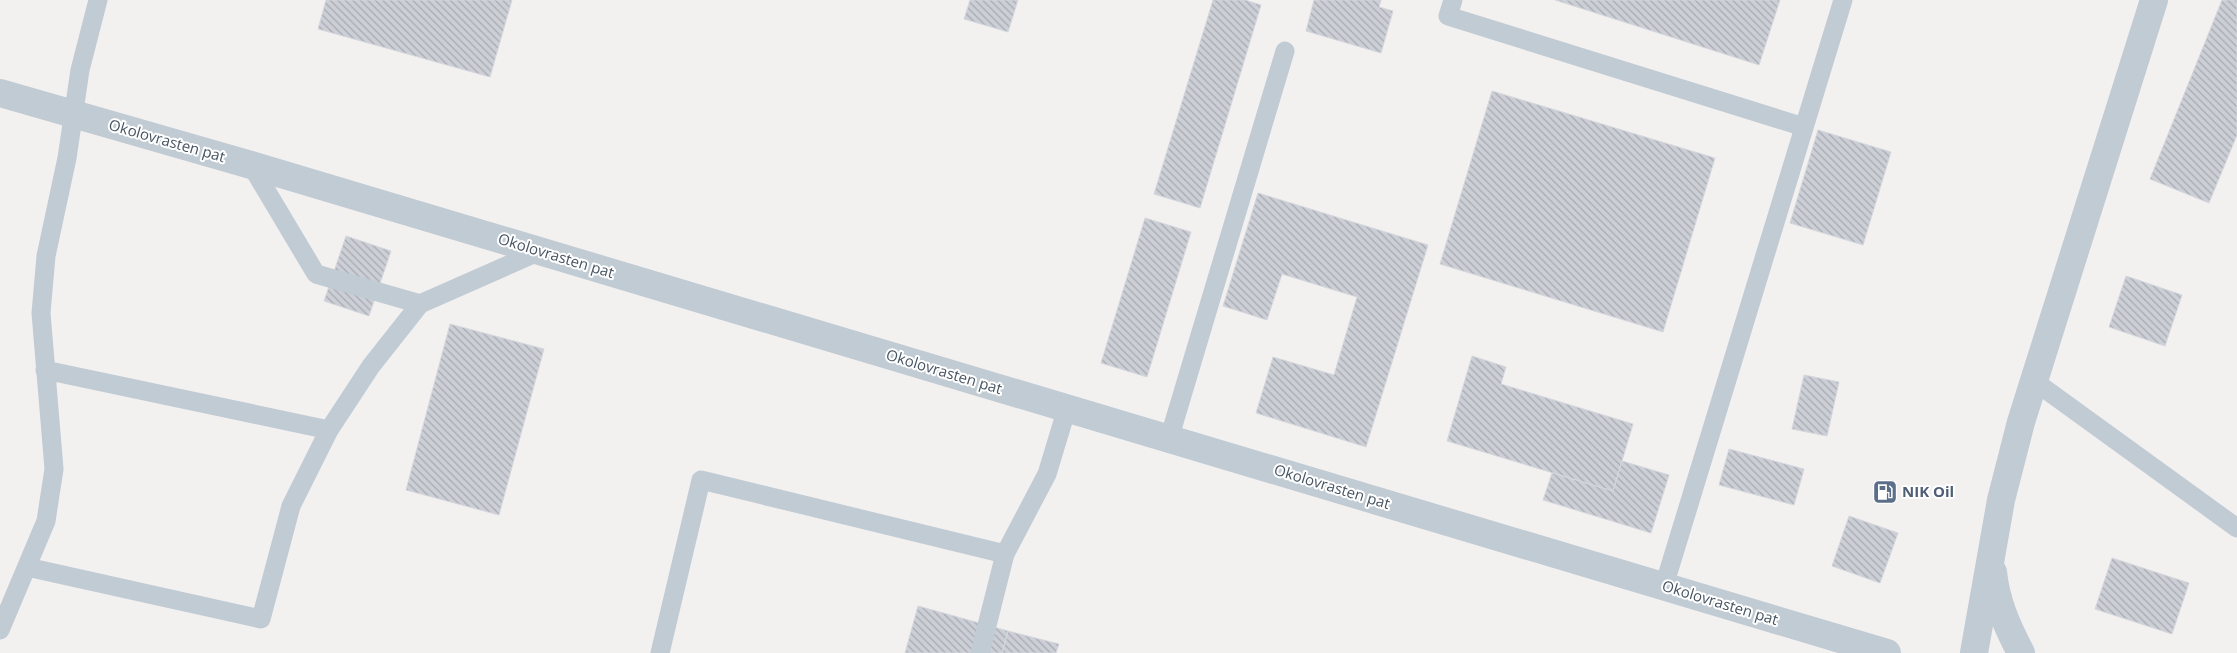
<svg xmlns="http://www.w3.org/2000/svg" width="2237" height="653" font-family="'Open Sans',sans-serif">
	<defs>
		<pattern id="building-back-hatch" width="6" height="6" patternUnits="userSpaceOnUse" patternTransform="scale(1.25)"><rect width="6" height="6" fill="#cccfd6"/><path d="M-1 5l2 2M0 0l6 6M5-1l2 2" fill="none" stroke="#a7abb1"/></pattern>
	</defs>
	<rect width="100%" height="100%" fill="#f3f0f0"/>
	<path fill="url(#building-back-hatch)" stroke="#d4d7dd" d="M 326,0 L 512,0 L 490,77 L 318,29 Z
		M 970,0 L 1018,0 L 1008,32 L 964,19 Z
		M 1213,0 L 1245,0 L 1261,5 L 1200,208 L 1154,194 Z
		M 1314,0 L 1381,0 L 1379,7 L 1393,11 L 1381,53 L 1306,31 Z
		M 1555,0 L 1780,0 L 1759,65 Z
		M 2222,0 L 2237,0 L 2237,135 L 2209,203 L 2150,179 Z
		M 1492,91 L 1715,158 L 1663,332 L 1440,264 Z
		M 1818,130 L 1891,152 L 1863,245 L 1790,223 Z
		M 1258,193 L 1428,245 L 1366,447 L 1256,413 L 1273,357 L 1334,375 L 1357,297 L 1282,274 L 1267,320 L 1223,306 Z
		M 1145,218 L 1191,232 L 1147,377 L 1101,363 Z
		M 346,236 L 391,251 L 369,316 L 324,301 Z
		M 2126,276 L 2182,295 L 2165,346 L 2109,327 Z
		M 450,324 L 544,349 L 499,515 L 406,490 Z
		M 1472,356 L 1506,367 L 1501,384 L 1633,424 L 1613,491 L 1447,441 Z
		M 1804,375 L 1839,382 L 1827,436 L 1792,429 Z
		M 1729,449 L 1804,469 L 1794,505 L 1719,485 Z
		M 1622,461 L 1669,475 L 1651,533 L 1543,500 L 1552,473 L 1613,491 Z
		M 1849,516 L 1898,533 L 1880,583 L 1832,566 Z
		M 2112,558 L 2189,583 L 2172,634 L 2095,609 Z
		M 918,606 L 1008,631 L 1002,653 L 905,653 Z
		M 1008,631 L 1059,644 L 1056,653 L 1002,653 Z"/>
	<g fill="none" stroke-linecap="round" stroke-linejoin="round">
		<path stroke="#c0cbd4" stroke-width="19" d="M 1453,0 L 1448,16 L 1804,127
			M 251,165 L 316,274 L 420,304 L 540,251
			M 45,370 L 329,430
			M 2034,381 L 2237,528
			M 1169,439 L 1285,51
			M 27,567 L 261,619 L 291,506 L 329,430 L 371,366 L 420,304
			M 1664,586 L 1843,0
			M 0,630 L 46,521 L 54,469 L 41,313 L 46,256 L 67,158 L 80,70 L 98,0
			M 660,653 L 701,480 L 1005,554
			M 980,653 L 1005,554 L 1047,474 L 1067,408"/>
		<path stroke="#c0cbd4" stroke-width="28" d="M 0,93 L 251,165 L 1887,653
			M 1993,572 C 1996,602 2007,626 2021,653
			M 1974,653 L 2001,500 L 2021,422 L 2154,0"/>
	</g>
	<defs>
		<symbol id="fuel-square" viewBox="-11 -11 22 22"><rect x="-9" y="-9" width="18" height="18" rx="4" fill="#5c6f8a" stroke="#fff"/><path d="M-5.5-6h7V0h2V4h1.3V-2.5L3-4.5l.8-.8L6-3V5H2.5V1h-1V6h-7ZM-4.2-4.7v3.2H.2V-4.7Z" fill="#fff"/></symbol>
	</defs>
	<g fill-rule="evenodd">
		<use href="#fuel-square" x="1871" y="478" width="28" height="28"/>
	</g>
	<g text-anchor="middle" stroke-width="4" stroke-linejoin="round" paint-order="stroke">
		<g font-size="15" fill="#465461" stroke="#fff">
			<text transform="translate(167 141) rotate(16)" y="5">Okolovrasten pat</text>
			<text transform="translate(556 256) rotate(17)" y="5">Okolovrasten pat</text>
			<text transform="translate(944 372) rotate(17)" y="5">Okolovrasten pat</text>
			<text transform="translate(1332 487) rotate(17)" y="5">Okolovrasten pat</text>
			<text transform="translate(1720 603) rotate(17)" y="5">Okolovrasten pat</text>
		</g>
		<g font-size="15" font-weight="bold" fill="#4e5e75" stroke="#fff" text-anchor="start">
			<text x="1902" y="497">NIK Oil</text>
		</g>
	</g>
</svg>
